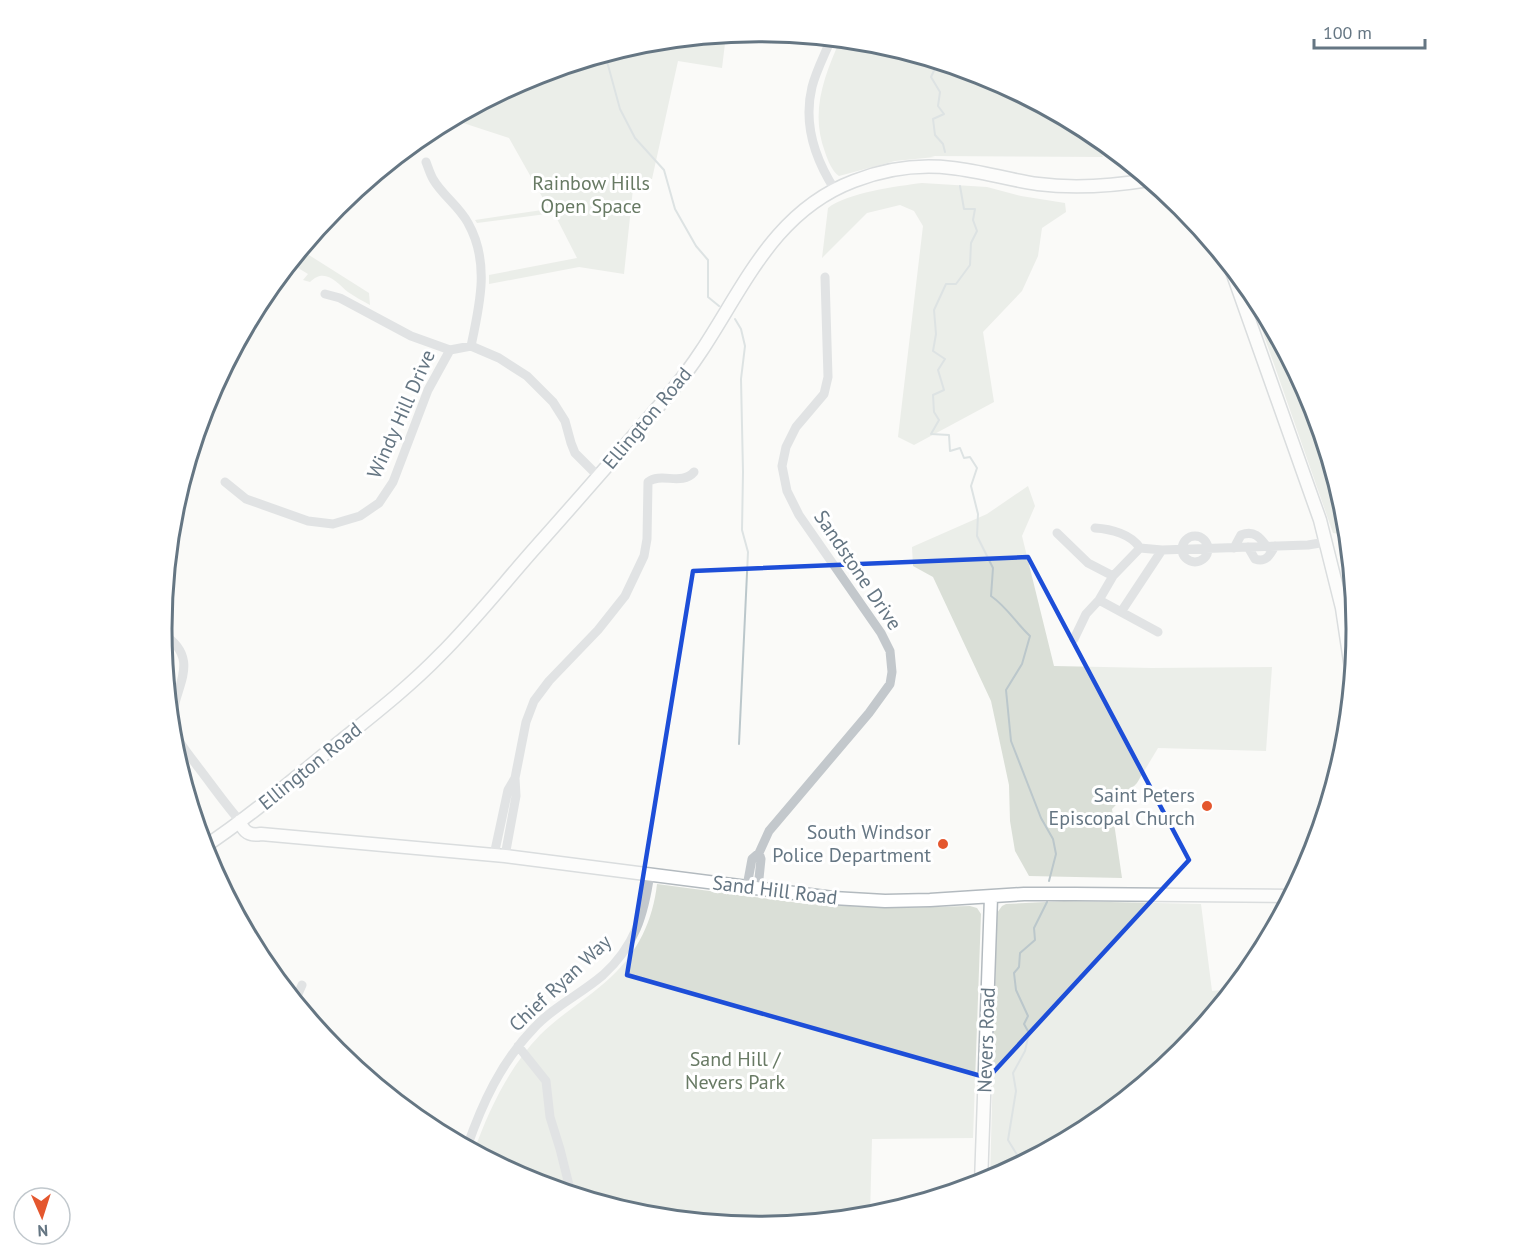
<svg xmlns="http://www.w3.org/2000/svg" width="1518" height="1258" font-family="'PT Sans',sans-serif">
	<rect width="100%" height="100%" fill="#fafaf8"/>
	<path fill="#dadfd7" d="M 726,35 L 722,68 L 678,61 L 652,179 L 634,179 L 624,274 L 579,267 L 489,284 L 489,275 L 577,258 L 554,213 L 477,223 L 475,220 L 549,209 L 509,138 L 451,119 L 531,77 L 643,43 Z
		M 840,40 L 876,43 L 988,77 L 1091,132 L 1095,136 L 1103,157 L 931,156 L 935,157 L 895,161 L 839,176 C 832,171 828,161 825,152 C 810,112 824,77 840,40 Z
		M 922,183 L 987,187 L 1021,196 L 1065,203 L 1066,212 L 1042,228 L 1038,256 L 1022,291 L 983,332 L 994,402 L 914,445 L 898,437 L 923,226 L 914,211 L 900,205 L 867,213 L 822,258 L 828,208 C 846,193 898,186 922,183 Z
		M 301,250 L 369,293 L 370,305 C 363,301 355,297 348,292 C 336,282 325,267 310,282 L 303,280 L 308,274 L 290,263 Z
		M 1247,287 L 1256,297 L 1311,401 L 1345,513 L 1347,535 L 1333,533 Z
		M 1028,486 L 1035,506 L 1022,536 L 1054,666 L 1152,668 L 1272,667 L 1266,751 L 1158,748 L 1137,783 L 1112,809 L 1122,878 L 1029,876 L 1015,851 L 1010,821 L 1009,785 L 991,701 L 933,577 L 913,566 L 912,547 L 987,514 Z
		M 657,884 L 807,904 L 892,908 L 970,906 L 977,908 L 981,914 L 973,1138 L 872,1139 L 870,1216 L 759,1226 L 642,1215 L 530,1181 L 474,1151 C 489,1110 509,1067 540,1035 C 562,1013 589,998 611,977 C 638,952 653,920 657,884 Z
		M 1064,901 L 1201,904 L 1212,991 L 1232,989 L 1181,1052 L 1091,1126 L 990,1180 L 997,913 L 1002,906 L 1006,904 Z"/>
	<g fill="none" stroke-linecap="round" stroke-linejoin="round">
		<path stroke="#bbc7cb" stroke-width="2" d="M 605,54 L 620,109 L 635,138 L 664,170 L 675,209 L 696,246 L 708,260 L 708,297 L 719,306
			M 938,62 L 931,77 L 940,92 L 938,106 L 944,114 L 933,119 L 935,135 L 943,144 L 945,152
			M 960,186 L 964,209 L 975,209 L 973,220 L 977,231 L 971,243 L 970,265 L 956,284 L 946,284 L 934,310 L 936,334 L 933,351 L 945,359 L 938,370 L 944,390 L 933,395 L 934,412 L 939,420 L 931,434 L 949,435 L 950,451 L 960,448 L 964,458 L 970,457 L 977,468 L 971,486 L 978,514 L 977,536 L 993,568 L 991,596 C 1007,607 1016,623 1030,636 L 1022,664 L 1006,690 L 1011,741 L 1041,818 L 1053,839 L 1056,854 L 1049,881
			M 735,319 L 741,329 L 745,346 L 741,379 L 743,472 L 742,530 L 748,552 L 739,744
			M 1022,1163 L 1008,1140 L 1016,1091 L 1013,1073 L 1025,1051 L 1029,1033 L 1024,1024 L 1028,1016 L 1016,990 L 1014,973 L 1019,967 L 1020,953 L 1035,940 L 1034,928 L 1047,902"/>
		<defs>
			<path id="secondary" d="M 1230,266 L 1320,520 L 1342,608 L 1352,675
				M 240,821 C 243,832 250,836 261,834 L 505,856 L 833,898 L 885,901 L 930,900 L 1024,894 L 1074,894 L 1290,896
				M 204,847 C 249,817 290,782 332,748 C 369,718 407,689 440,655 C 474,621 504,583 535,548 C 582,495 629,442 674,388 C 735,316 759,217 854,181 C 885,169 919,164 952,168 C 981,171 1009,180 1038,184 C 1076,189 1112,186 1149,180
				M 981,1183 L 991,897"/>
		</defs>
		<use href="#secondary" stroke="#b3babf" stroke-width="15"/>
		<path stroke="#c3c8cc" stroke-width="9" d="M 831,39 C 825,54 816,71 812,87 C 803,124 815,159 835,190
			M 426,162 C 428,167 430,174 433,179 C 442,195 459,206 468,223 C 490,262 480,304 471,346
			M 325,294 L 340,298 L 411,336 L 450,350 L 471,346 L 499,358 L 527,376 L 553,402 L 565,421 L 571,443 L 575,453 L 598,476
			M 225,482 L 246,499 L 308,521 L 333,524 L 360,516 L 379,503 L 393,482 L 428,390 L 450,350
			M 1095,528 C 1111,529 1131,534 1140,548
			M 1057,533 L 1088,563 L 1113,576
			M1182 549a13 13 0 1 1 26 0a13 13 0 1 1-26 0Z
			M 1248,547 L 1255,559 C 1266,563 1270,555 1275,546
			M 1140,548 L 1162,550 L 1308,545 L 1326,542
			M 1234,548 L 1241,535 C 1254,530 1260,537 1267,547
			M 1099,600 L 1158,632
			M 1342,608 L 1354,608
			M 1121,612 L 1162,550
			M 162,633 C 210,664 162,696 175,733 C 180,745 190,756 198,767 C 212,785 225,804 240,821
			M 1074,639 L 1086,614 L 1099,600 L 1113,576 L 1140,548
			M 494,855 L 508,790 L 515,778 L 526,722 L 534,701 L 549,681 L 598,630 L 625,596 L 644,556 L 647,539 L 648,482 C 661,472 682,486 694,472
			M 505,856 L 516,796 L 515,778
			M 747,886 L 752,859 L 759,853 L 769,831 L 869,713 L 890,684 L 892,672 L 890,651 L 881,633 L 799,515 L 787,491 L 782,466 L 786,447 L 796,427 L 824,394 L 828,377 L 825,277
			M 758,888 L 761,859 L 759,853
			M 295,1001 L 302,985
			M 518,1046 L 546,1081 L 550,1117 L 560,1149 L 571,1193
			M 467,1147 C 482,1104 501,1062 534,1028 C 554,1006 581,994 603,975 C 635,946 644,915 650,873"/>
		<use href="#secondary" stroke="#fff" stroke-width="12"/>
	</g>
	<path d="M0 0H1518V1258H0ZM 1028,557 L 1189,860 L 988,1078 L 627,975 L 693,571 Z" fill="#fafaf8" fill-opacity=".55" fill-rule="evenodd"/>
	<path fill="none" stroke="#1d4ed8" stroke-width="4.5" stroke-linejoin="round" d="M 1028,557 L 1189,860 L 988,1078 L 627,975 L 693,571 Z"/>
	<g fill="#e4572e" stroke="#fff" stroke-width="2">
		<circle cx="1207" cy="806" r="6"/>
		<circle cx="943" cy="844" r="6"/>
	</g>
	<g text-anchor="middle" stroke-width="6" stroke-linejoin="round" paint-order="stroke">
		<g font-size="20" fill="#687a64" stroke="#fff">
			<text x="591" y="190">Rainbow Hills<tspan x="591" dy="23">Open Space</tspan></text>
			<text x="735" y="1066">Sand Hill /<tspan x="735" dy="23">Nevers Park</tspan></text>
		</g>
		<g font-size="20" fill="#657683" stroke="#fff">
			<text transform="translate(401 414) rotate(-66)" y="7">Windy Hill Drive</text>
			<text transform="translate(647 418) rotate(-50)" y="7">Ellington Road</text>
			<text transform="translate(858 570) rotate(56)" y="7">Sandstone Drive</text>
			<text transform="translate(310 766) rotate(-39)" y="7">Ellington Road</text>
			<text transform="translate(775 890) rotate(7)" y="7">Sand Hill Road</text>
			<text transform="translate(560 983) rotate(-43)" y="7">Chief Ryan Way</text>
			<text transform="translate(986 1040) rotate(-88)" y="7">Nevers Road</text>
		</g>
		<g font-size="20" fill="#657683" stroke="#fff" text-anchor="end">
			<text x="1195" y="802">Saint Peters<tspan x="1195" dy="23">Episcopal Church</tspan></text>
			<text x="931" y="839">South Windsor<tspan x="931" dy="23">Police Department</tspan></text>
		</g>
	</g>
	<path d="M0 0H1518V1258H0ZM172 629a587 587 0 1 1 1174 0a587 587 0 1 1-1174 0Z" fill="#fff" fill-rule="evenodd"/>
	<path fill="none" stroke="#657683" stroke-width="3" d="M172 629a587 587 0 1 1 1174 0a587 587 0 1 1-1174 0Z"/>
	<g transform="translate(42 1216) rotate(177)"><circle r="28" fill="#ffffff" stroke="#c1c8cd" stroke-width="1.5"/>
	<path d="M0-4.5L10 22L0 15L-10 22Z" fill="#e4572e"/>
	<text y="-9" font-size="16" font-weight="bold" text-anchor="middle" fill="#657683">N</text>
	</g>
	<path d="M1314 39v9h111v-9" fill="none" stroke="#657683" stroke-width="3"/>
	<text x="1323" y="39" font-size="18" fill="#657683" stroke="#ffffff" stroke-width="4.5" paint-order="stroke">100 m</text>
</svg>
